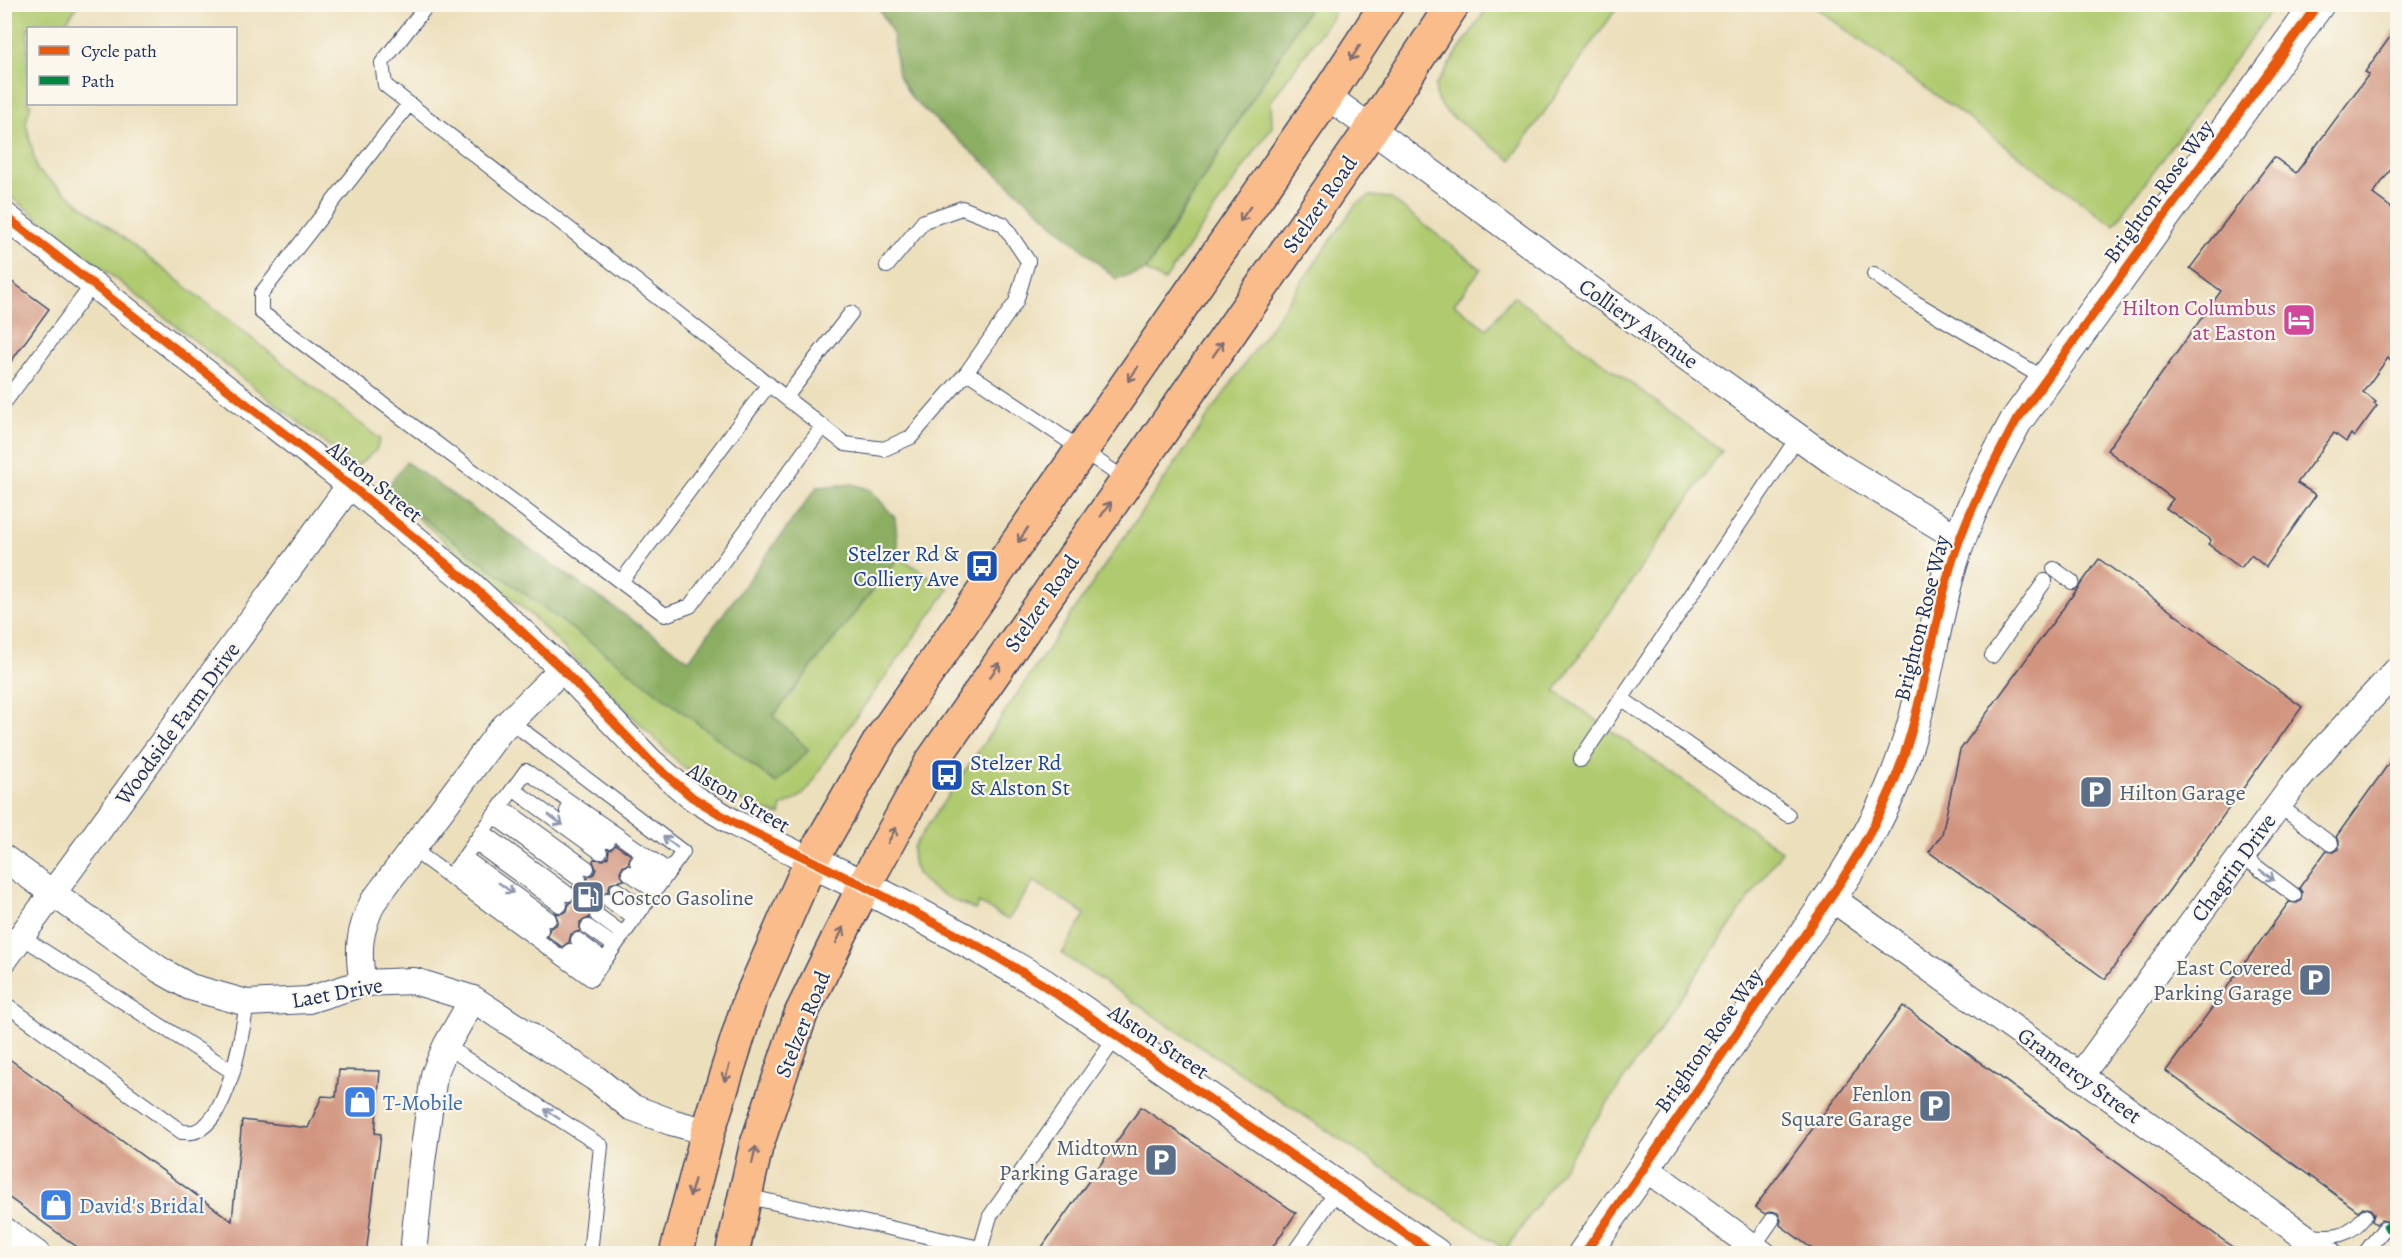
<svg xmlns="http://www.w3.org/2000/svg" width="2402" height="1258" font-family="Alegreya,serif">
	<rect width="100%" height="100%" fill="#fbf7ec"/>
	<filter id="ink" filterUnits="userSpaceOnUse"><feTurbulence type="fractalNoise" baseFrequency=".0167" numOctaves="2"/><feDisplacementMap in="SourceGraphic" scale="12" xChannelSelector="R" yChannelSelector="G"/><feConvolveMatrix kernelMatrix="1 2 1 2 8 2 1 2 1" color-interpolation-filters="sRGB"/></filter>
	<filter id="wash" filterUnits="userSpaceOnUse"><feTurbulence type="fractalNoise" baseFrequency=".008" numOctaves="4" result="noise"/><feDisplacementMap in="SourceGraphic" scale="24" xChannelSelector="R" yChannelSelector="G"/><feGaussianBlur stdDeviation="1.35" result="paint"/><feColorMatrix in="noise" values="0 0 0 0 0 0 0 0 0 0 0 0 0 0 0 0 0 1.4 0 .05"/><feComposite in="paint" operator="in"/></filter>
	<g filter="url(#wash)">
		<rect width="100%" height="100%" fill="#ecdfbc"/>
		<path fill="#b0ca70" stroke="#667c67" stroke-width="1.5" d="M 4,5 L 78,5 L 62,28 L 28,28 L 28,104 L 31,104 L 26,123 L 37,170 L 380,439 L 376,450 L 356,467 L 5,192 Z
			M 1311,5 L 1338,5 L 1332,8 L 1335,13 L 1271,101 L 1272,127 L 1164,281 L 1146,271 Z
			M 1489,5 L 1619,5 L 1511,160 L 1447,113 L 1437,100 L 1435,86 Z
			M 1812,5 L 2275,5 L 2114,225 Z
			M 1370,196 L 1390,198 L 1481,269 L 1454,304 L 1487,329 L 1513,296 L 1722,451 L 1555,691 L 1782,851 L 1506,1250 L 1062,954 L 1085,914 L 1034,881 L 1008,920 L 979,903 L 975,910 C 947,896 907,886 913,847 L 1120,543 L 1356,204 Z
			M 385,490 L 625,668 L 776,783 L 773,716 L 899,557 L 949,589 L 825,760 C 812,784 809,796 782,806 L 780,815 L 755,808 L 720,790 L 681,765 L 530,614 Z"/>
		<path fill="#8cae62" stroke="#546e60" stroke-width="1.5" d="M 877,5 L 1311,5 L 1145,271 L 1116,279 L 913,100 L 898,75 L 892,32 Z
			M 406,462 L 689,660 L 817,487 L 853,484 L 871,490 L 895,518 L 899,557 L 773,716 L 809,750 L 776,783 L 625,668 L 385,490 Z"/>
		<g id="blocks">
			<path fill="#d1947f" d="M 2397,27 L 2397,161 L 2373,194 L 2397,212 L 2397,368 L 2388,358 L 2363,392 L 2376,402 L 2374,404 L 2377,406 L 2354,437 L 2351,434 L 2346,442 L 2334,433 L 2297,483 L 2316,495 L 2266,567 L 2251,555 L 2241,568 L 2208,544 L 2211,540 L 2166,508 L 2173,499 L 2107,450 L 2221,291 L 2190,268 L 2274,157 L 2296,173 L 2369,74 L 2365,72 Z
				M 4,276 L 49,309 L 4,371 Z
				M 2099,559 L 2302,707 L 2105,979 L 1929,852 L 1942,834 L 1960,750 Z
				M 2397,752 L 2397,1239 L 2391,1235 L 2393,1226 L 2389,1222 L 2381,1220 L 2376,1224 L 2372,1221 L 2374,1214 L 2370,1209 L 2363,1207 L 2358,1211 L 2166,1071 L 2289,902 L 2297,903 L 2301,900 L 2302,892 L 2299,888 L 2326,851 L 2334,852 L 2339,849 L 2339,841 L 2336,837 Z
				M 616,845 L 631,855 L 628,864 L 622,867 L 620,872 L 624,880 L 610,884 L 608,891 L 602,894 L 600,898 L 603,908 L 597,906 L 590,909 L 589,918 L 580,922 L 580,931 L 571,934 L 569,942 L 562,947 L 547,936 L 550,928 L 556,925 L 558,921 L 555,912 L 560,914 L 567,911 L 569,903 L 575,900 L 577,896 L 573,887 L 579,888 L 586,885 L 588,877 L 594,874 L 596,869 L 593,861 L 594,859 L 604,860 L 608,857 L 609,850 Z
				M 1903,1006 L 2242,1254 L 1819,1254 L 1780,1225 L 1781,1220 L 1778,1213 L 1772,1211 L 1765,1214 L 1755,1207 Z
				M 4,1055 L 232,1221 L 242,1120 L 308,1128 L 322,1096 L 336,1097 L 339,1070 L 380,1071 L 375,1133 L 381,1134 L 366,1254 L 87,1254 L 4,1194 Z
				M 1141,1107 L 1296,1213 L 1268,1254 L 1037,1254 Z"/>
		</g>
	</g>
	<g filter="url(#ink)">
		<use href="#blocks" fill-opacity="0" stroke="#3a496c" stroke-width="1.5"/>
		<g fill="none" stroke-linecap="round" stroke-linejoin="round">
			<defs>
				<path id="service" d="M 428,4 L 382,63 L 385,85 L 845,444 L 884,449 L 911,437 L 967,372 L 1126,480
					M 409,104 L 261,294 L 261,312 L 665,615 L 690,606 L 823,426
					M 887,266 L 924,221 L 962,208 L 1003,224 L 1028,261 L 1016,302 L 967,372
					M 1874,274 L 1916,303 L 2045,379
					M 786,397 L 851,313
					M 4,403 L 93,284
					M 2054,569 L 2072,582
					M 621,582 L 769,384
					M 1992,656 L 2045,581
					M 1621,698 L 1788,815
					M 1580,760 L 1798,437
					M 513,789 L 600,852
					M 2278,805 L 2331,844
					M 501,806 L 587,868
					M 567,811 L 608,841
					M 493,816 L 579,879
					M 482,831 L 568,894
					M 474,842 L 560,905
					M 412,849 L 591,979 L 683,852 L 510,721
					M 2241,855 L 2294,895
					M 464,857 L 549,919
					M 637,862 L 663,880
					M 456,868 L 541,930
					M 629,873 L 654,891
					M 450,877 L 526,771 L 669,871
					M 617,890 L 643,908
					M 609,900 L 635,919
					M 597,915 L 623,934
					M 588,927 L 615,946
					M 22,937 L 233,1072
					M 578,940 L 605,960
					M 570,951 L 597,971
					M 4,1003 L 182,1132 C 186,1132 192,1133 196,1131 C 229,1119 242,1034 247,1003
					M 446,1046 L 601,1146 L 590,1254
					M 745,1196 L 980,1248
					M 2309,1234 C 2333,1239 2350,1236 2365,1216
					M 1754,1246 L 1772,1220
					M 979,1254 L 990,1216 L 1117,1036
					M 1293,1254 L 1339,1188
					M 2364,1254 L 2384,1229"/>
				<path id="minor" d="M 1327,96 L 1585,285 L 1839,466 L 1960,539
					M 4,215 L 350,485 L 467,581 L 562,669 L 651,762 L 692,797 L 736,824 L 811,861
					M 4,858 L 160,970 L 190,987 L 247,1003 L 308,1000 L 363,983 L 414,981 L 473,999 L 595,1078 L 631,1107 L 671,1122 L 708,1132
					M 1830,897 L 2329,1254
					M 4,960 L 350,485
					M 363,983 C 357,951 359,931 373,902 L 500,731 L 562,669
					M 2080,1076 L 2292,787 L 2328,744 L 2398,669
					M 1644,1167 L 1763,1254
					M 4,1230 L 37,1254
					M 413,1254 L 422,1162 L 434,1075 L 446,1046 L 473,999"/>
				<path id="tertiary" d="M 811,861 C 890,898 967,939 1042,984 L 1435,1254
					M 1584,1254 C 1646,1166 1705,1078 1766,991 C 1810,926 1860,862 1891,789 C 1922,718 1929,642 1950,568 C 1965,517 1991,468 2016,421 L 2318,4"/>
				<path id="primary" d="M 676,1254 L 708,1132 L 749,1002 L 811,861 L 880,741 L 1327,96 L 1387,4
					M 732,1254 L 756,1147 L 801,1014 L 864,886 L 931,763 L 1372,128 L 1453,4"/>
			</defs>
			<use href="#service" stroke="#3a496c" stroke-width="16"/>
			<use href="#minor" stroke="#3a496c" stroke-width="28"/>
			<use href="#tertiary" stroke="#3a496c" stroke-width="34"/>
			<use href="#primary" stroke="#3a496c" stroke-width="36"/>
			<use href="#service" stroke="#fff" stroke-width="14"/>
			<use href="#minor" stroke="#fff" stroke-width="26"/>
			<use href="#tertiary" stroke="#fff" stroke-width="32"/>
			<use href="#primary" stroke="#fabc8b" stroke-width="33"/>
			<path stroke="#00873e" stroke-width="8" stroke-dasharray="15 8" stroke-linecap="butt" d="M 2384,1229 L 2398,1221"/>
			<defs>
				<path id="cycleway" d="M 4,215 L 350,485 L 467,581 L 562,669 L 651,762 L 692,797 L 736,824 L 864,886 L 987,951 L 1042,984 L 1435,1254
					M 1584,1254 C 1646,1166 1705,1078 1766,991 C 1810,926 1860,862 1891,789 C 1922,718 1929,642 1950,568 C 1965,517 1991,468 2016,421 L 2318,4"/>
			</defs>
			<use href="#cycleway" stroke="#fbf7ec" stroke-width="13"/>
			<use href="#cycleway" stroke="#e8590c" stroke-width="9"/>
		</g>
		<defs><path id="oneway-shaft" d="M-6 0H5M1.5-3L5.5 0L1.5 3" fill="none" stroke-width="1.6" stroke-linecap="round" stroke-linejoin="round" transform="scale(1.5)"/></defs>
		<g stroke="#7f6e72">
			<use href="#oneway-shaft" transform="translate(1355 53) rotate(123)"/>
			<use href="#oneway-shaft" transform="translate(1245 214) rotate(125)"/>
			<use href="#oneway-shaft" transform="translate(1218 349) rotate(-55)"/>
			<use href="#oneway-shaft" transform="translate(1133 374) rotate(125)"/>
			<use href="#oneway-shaft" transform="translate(1106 509) rotate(-55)"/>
			<use href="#oneway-shaft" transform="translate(1023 535) rotate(124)"/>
			<use href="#oneway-shaft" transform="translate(995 670) rotate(-55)"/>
			<use href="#oneway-shaft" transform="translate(892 835) rotate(-62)"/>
			<use href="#oneway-shaft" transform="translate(840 935) rotate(-64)"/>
			<use href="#oneway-shaft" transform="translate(727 1073) rotate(107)"/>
			<use href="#oneway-shaft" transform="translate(754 1155) rotate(-77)"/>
			<use href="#oneway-shaft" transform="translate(692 1188) rotate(106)"/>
		</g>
		<g stroke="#8d97ae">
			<use href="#oneway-shaft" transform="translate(556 820) rotate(36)"/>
			<use href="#oneway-shaft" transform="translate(670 842) rotate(-143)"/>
			<use href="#oneway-shaft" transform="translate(2267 875) rotate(37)"/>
			<use href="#oneway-shaft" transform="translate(506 888) rotate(36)"/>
			<use href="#oneway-shaft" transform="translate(552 1114) rotate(-147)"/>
		</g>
	</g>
	<defs>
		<symbol id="hotel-square" viewBox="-11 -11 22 22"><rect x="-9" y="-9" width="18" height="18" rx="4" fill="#d1479c" stroke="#fbf7ec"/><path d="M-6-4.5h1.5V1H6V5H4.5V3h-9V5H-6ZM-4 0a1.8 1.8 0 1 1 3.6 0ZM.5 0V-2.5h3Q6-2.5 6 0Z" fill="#fff"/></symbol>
		<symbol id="bus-square" viewBox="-11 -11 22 22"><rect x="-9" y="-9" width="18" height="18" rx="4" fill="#1a4fb4" stroke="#fbf7ec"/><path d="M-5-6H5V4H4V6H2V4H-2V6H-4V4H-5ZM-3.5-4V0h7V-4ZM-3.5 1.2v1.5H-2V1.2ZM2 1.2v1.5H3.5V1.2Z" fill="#fff"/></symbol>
		<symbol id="parking-square" viewBox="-11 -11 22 22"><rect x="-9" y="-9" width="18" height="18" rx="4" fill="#5c6f8a" stroke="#fbf7ec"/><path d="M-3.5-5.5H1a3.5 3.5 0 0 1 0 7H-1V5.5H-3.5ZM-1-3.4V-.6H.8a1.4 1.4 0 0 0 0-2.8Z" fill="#fff"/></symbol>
		<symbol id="fuel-square" viewBox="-11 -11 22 22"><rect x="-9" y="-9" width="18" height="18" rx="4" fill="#5c6f8a" stroke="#fbf7ec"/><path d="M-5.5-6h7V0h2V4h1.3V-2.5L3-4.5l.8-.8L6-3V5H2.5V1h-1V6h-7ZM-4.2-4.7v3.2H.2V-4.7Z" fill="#fff"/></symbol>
		<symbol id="shop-square" viewBox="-11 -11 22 22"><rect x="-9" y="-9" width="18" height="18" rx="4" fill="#3f7fe0" stroke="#fbf7ec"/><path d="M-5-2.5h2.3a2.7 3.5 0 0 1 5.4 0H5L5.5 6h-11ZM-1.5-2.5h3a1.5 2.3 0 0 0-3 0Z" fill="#fff"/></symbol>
	</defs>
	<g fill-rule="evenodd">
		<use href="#hotel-square" x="2280" y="301" width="38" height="38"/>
		<use href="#bus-square" x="963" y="547" width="38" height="38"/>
		<use href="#bus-square" x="928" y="756" width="38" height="38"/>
		<use href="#parking-square" x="2077" y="773" width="38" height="38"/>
		<use href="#fuel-square" x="569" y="878" width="38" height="38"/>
		<use href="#parking-square" x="2296" y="961" width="38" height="38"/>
		<use href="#shop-square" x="341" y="1083" width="38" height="38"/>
		<use href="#parking-square" x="1916" y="1087" width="38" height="38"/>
		<use href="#parking-square" x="1142" y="1141" width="38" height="38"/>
		<use href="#shop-square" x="37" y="1186" width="38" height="38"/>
	</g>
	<g text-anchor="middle" stroke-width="4.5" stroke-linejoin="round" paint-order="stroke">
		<g font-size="22" fill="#1b2f5e" stroke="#fbf7ec">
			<text transform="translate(2158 191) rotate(-54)" y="8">Brighton Rose Way</text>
			<text transform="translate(1319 204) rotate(-55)" y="8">Stelzer Road</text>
			<text transform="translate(1639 323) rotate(35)" y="8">Colliery Avenue</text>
			<text transform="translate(375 481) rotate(39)" y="8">Alston Street</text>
			<text transform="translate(1041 603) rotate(-55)" y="8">Stelzer Road</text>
			<text transform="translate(1921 618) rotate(-76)" y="8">Brighton Rose Way</text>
			<text transform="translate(177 723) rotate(-54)" y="8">Woodside Farm Drive</text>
			<text transform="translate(739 797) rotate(31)" y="8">Alston Street</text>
			<text transform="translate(2233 867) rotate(-54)" y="8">Chagrin Drive</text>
			<text transform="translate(337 992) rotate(-10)" y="8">Laet Drive</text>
			<text transform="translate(802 1024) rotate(-68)" y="8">Stelzer Road</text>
			<text transform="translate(1708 1040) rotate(-55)" y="8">Brighton Rose Way</text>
			<text transform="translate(1159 1041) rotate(34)" y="8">Alston Street</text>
			<text transform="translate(2080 1075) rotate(36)" y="8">Gramercy Street</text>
		</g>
		<g font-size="22" fill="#b23c85" stroke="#fbf7ec" text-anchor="end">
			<text x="2276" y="315">Hilton Columbus<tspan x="2276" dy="25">at Easton</tspan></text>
		</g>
		<g font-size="22" fill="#164399" stroke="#fbf7ec" text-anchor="end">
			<text x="959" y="561">Stelzer Rd &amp;<tspan x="959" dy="25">Colliery Ave</tspan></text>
			<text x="970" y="770" text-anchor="start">Stelzer Rd<tspan x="970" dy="25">&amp; Alston St</tspan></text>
		</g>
		<g font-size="22" fill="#4e5e75" stroke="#fbf7ec" text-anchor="end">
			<text x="2119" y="800" text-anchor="start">Hilton Garage</text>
			<text x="611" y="905" text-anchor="start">Costco Gasoline</text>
			<text x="2292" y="975">East Covered<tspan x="2292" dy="25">Parking Garage</tspan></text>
			<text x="1912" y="1101">Fenlon<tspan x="1912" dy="25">Square Garage</tspan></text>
			<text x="1138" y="1155">Midtown<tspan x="1138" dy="25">Parking Garage</tspan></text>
		</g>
		<g font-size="22" fill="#366cbe" stroke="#fbf7ec" text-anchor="start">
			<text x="383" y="1110">T-Mobile</text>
			<text x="79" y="1213">David's Bridal</text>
		</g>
	</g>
	<rect width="2402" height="1258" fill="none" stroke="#fbf7ec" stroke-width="24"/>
	<rect x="27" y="27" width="210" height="78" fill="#fbf7ec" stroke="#a1a7b3" stroke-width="1.5"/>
	<rect x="39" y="46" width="30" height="9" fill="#e8590c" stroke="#a1a7b3" stroke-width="1.5"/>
	<text x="81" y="57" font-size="18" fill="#1b2f5e">Cycle path</text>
	<rect x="39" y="76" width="30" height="9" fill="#00873e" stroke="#a1a7b3" stroke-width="1.5"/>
	<text x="81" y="87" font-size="18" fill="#1b2f5e">Path</text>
</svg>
